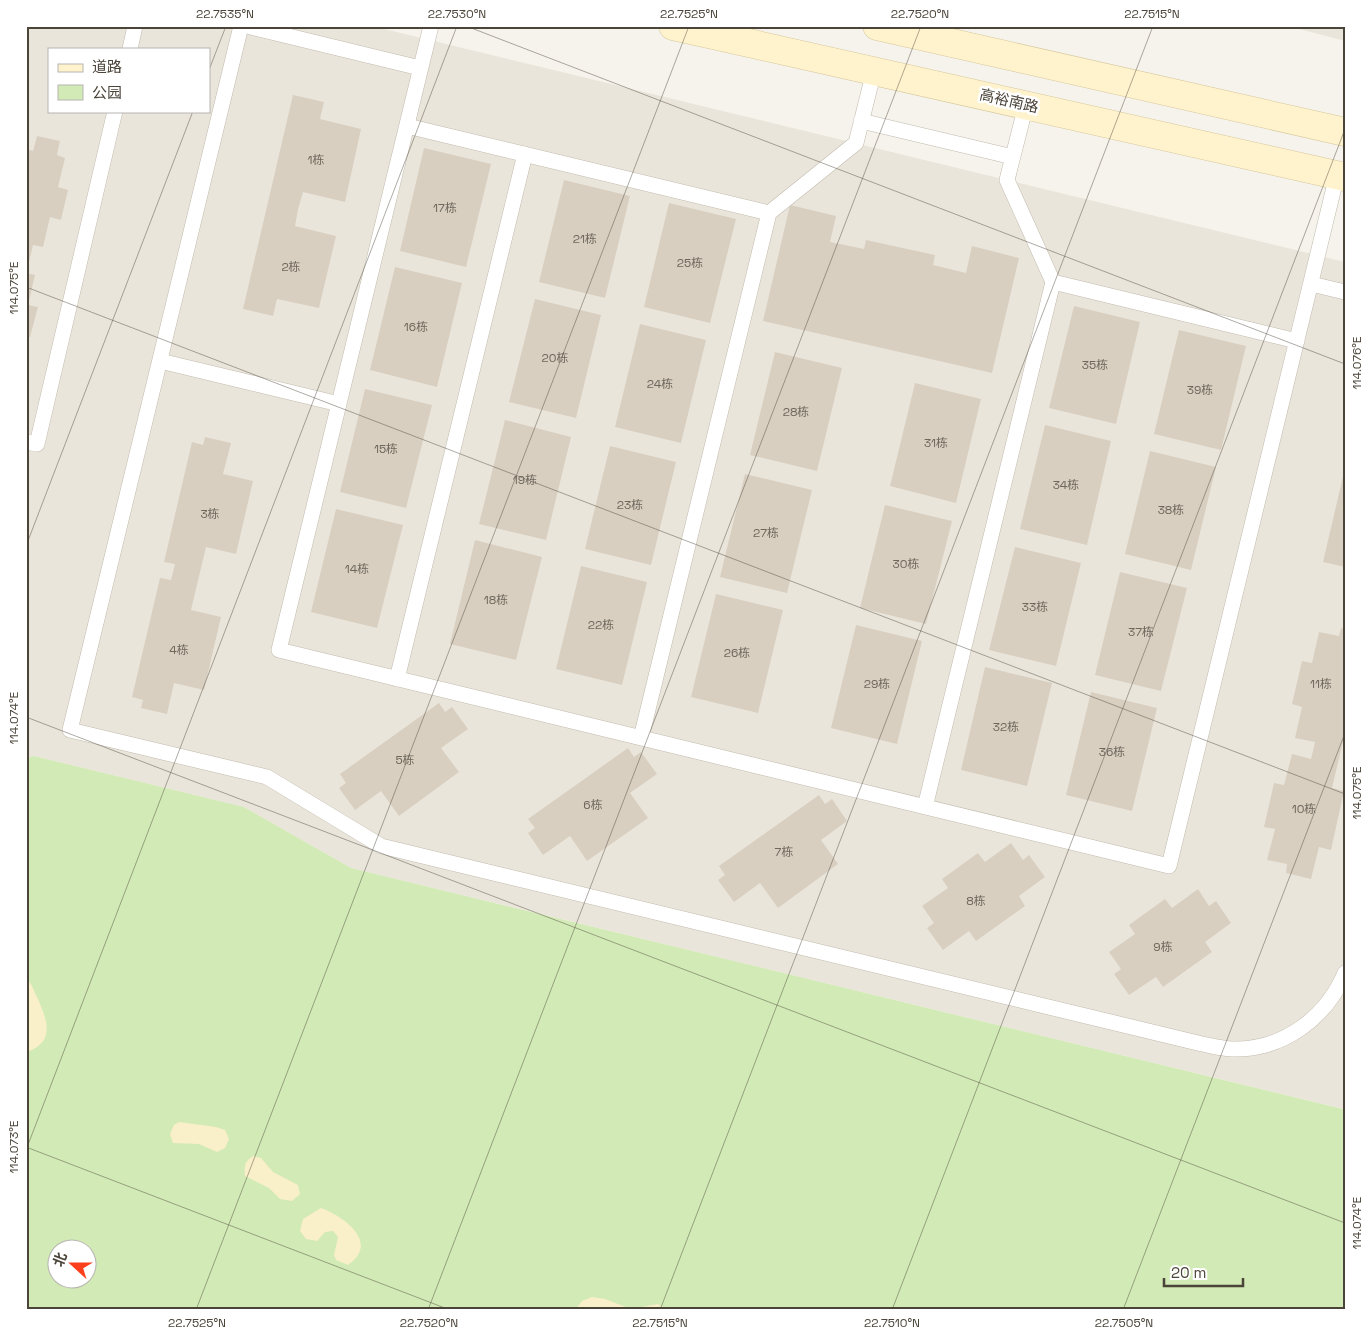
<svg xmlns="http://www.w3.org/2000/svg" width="1371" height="1336" font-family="'Space Grotesk','Noto Sans SC',sans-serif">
	<rect width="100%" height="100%" fill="#f6f3ec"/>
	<path fill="#eae5da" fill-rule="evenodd" d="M 26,26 L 372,26 L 1345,262 L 1344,1109 L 351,868 L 244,807 L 34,756 L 26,758 ZM 49,49 L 209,49 L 209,111 L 49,111 Z
		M 1288,26 L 1345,26 L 1345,41 Z"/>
	<path fill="#d2eab5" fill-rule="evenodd" d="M 34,756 L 244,807 L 351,868 L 1343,1109 L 1345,1104 L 1345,1310 L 26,1310 L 26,758 ZM 58,1248 L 88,1248 L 88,1278 L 58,1278 Z"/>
	<path fill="#f9efc9" d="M 26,978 C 32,983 34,992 38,999 C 47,1020 56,1042 27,1052 Z
		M 179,1122 L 216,1127 L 225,1130 L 229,1139 L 225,1148 L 217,1152 L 199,1144 L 173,1143 L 170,1134 L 174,1125 Z
		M 253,1156 L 261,1158 L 273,1172 L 298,1185 L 300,1194 L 292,1201 L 280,1199 L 269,1188 L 245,1176 C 244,1166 245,1161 253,1156 Z
		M 321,1208 C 345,1217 380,1243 348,1265 L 336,1260 L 334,1255 L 338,1237 L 333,1231 L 325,1232 L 317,1241 L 306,1239 L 300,1231 L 303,1219 Z
		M 592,1297 L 605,1299 L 631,1309 L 658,1304 L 665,1310 L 575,1310 L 582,1301 Z"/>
	<path fill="#d8cfc1" d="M 293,95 L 324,102 L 320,119 L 361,129 L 345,202 L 303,192 L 298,209 L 295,226 L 336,236 L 319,308 L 277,299 L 273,316 L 243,309 Z
		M 37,136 L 60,141 L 57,155 L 65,158 L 58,187 L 68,190 L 61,220 L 50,217 L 43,247 L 33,245 L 27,271 L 26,149 L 33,151 Z
		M 424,148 L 491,164 L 466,267 L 400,251 Z
		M 564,180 L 630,196 L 605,298 L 539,282 Z
		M 669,203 L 736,219 L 710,323 L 644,307 Z
		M 790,205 L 836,216 L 830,242 L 864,249 L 866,240 L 935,255 L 933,265 L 966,273 L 972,246 L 1019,258 L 992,373 L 763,321 Z
		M 395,267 L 462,283 L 437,387 L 370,370 Z
		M 26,273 L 35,275 L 28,305 L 38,307 L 30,337 L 26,336 Z
		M 535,299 L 601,315 L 576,418 L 509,402 Z
		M 1074,306 L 1140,322 L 1116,424 L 1049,408 Z
		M 640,324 L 706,340 L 681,443 L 615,427 Z
		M 1179,330 L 1246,346 L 1221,450 L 1154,434 Z
		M 775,352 L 842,368 L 817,471 L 750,455 Z
		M 915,383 L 981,399 L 956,503 L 890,486 Z
		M 365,389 L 432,405 L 406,508 L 340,492 Z
		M 505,420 L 571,437 L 546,540 L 479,524 Z
		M 1045,425 L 1111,441 L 1087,545 L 1020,529 Z
		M 205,437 L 231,443 L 223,474 L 253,481 L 236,554 L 206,547 L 191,610 L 221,617 L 204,690 L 174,683 L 167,714 L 141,708 L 143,700 L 132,697 L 160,578 L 171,580 L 175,564 L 164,562 L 192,442 L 203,445 Z
		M 610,446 L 676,462 L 651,565 L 585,549 Z
		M 1150,451 L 1216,467 L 1191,570 L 1125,554 Z
		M 1344,472 L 1345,472 L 1345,567 L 1323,562 Z
		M 745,474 L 812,490 L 787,593 L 720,577 Z
		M 885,505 L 952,521 L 926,624 L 860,608 Z
		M 336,509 L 403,525 L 377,628 L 311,612 Z
		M 475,540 L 542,557 L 516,660 L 450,644 Z
		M 1015,547 L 1081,563 L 1056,666 L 989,650 Z
		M 581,566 L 647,582 L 622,685 L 556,669 Z
		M 1120,572 L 1187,588 L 1161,691 L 1095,675 Z
		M 716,594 L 783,610 L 758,713 L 691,697 Z
		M 856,625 L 922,641 L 897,744 L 831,728 Z
		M 1341,628 L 1345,629 L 1345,733 L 1332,788 L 1344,791 L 1331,850 L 1319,847 L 1311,879 L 1286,873 L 1287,864 L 1267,860 L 1275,829 L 1264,827 L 1274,783 L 1284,785 L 1292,754 L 1311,759 L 1313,751 L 1315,742 L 1295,738 L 1302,707 L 1292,704 L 1302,661 L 1312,663 L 1319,632 L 1339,636 Z
		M 985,667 L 1052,683 L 1027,786 L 961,770 Z
		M 1091,692 L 1157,708 L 1132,811 L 1066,795 Z
		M 439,703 L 445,712 L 452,707 L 468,729 L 441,748 L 459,772 L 399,816 L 381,791 L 355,810 L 339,788 L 346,783 L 340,774 Z
		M 628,748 L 634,757 L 641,752 L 657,774 L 630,793 L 648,818 L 587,861 L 570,836 L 543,855 L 528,833 L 535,828 L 528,819 Z
		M 819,795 L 825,804 L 832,799 L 847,821 L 821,840 L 838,864 L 778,908 L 760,883 L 734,902 L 718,880 L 725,875 L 719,866 Z
		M 1011,843 L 1023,860 L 1029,855 L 1045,877 L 1019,896 L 1025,906 L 976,941 L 969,931 L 943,950 L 927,928 L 934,923 L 922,906 L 948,888 L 942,879 L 978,853 L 985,862 Z
		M 1198,889 L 1209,906 L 1216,901 L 1231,923 L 1205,942 L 1212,952 L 1163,987 L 1156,977 L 1129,995 L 1114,974 L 1121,969 L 1109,952 L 1135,934 L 1129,925 L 1165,899 L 1172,908 Z"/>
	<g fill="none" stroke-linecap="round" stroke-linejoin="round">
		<defs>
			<path id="lane" d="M 241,26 L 70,730 L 267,777 L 381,846 L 1202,1044 C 1212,1046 1223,1049 1233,1049 C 1283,1050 1326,1018 1345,973
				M 247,26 L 420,68
				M 431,26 L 279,650 L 1169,866 L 1337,175
				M 130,49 L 135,26
				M 861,121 L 1013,157
				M 407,126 L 769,213
				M 1053,282 L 1297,341
				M 1311,284 L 1345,292
				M 160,361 L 339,404
				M 26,442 L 37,444 L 115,111
				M 397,679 L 525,154
				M 641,738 L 769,213 L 856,143 L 874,71
				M 925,807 L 1053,282 L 1007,180 L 1026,105"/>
			<path id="secondary" d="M 673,26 L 1345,177
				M 877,26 L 1345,132"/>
		</defs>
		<use href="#lane" stroke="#c2bbae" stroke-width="16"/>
		<use href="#secondary" stroke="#d6c79b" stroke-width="29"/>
		<use href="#lane" stroke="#fff" stroke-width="15"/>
		<use href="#secondary" stroke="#fff3cd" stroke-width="28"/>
	</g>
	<path fill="none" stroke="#4b4439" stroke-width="1" stroke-opacity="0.45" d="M 466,26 L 1345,364M 209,70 L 226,26M 26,287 L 1345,794M 26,546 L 193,111M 26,717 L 1345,1223M 26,1147 L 450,1310M 26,1150 L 457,26M 196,1310 L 689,26M 428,1310 L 921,26M 660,1310 L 1153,26M 892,1310 L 1345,129M 1123,1310 L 1345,733"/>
	<g text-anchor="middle" stroke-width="5" stroke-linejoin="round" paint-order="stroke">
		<g font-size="12" fill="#6e675b">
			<text x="316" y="164">1栋</text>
			<text x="445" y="212">17栋</text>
			<text x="585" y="243">21栋</text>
			<text x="690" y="267">25栋</text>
			<text x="291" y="271">2栋</text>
			<text x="416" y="331">16栋</text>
			<text x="555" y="362">20栋</text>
			<text x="1095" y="369">35栋</text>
			<text x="660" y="388">24栋</text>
			<text x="1200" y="394">39栋</text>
			<text x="796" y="416">28栋</text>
			<text x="936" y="447">31栋</text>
			<text x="386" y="453">15栋</text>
			<text x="525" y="484">19栋</text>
			<text x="1066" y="489">34栋</text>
			<text x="630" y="509">23栋</text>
			<text x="1171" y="514">38栋</text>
			<text x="210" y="518">3栋</text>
			<text x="766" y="537">27栋</text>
			<text x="906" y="568">30栋</text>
			<text x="357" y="573">14栋</text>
			<text x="496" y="604">18栋</text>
			<text x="1035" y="611">33栋</text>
			<text x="601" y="629">22栋</text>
			<text x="1141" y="636">37栋</text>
			<text x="179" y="654">4栋</text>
			<text x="737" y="657">26栋</text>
			<text x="877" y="688">29栋</text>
			<text x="1321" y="688">11栋</text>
			<text x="1006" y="731">32栋</text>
			<text x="1112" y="756">36栋</text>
			<text x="405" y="764">5栋</text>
			<text x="593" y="809">6栋</text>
			<text x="1304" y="813">10栋</text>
			<text x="784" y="856">7栋</text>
			<text x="976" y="905">8栋</text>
			<text x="1163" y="951">9栋</text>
		</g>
		<g font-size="15" fill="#4b4439" stroke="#fff">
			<text transform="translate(1009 101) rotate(13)" y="5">高裕南路</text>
		</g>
	</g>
	<rect width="1371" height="1336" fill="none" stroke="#ffffff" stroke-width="55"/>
	<rect x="48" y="48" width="162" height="65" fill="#ffffff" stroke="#b7b4b0"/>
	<rect x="58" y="64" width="25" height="8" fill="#fff3cd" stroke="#b7b4b0"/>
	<text x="92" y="72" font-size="15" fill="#4b4439">道路</text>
	<rect x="58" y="85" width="25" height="15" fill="#d2eab5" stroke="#b7b4b0"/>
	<text x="92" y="98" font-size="15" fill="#4b4439">公园</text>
	<g transform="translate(72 1264) rotate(291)"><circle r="24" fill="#ffffff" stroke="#b7b4b0"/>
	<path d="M0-4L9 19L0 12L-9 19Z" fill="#fc3f1d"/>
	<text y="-8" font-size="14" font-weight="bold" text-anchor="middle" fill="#4b4439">北</text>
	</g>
	<path d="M1164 1278v8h79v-8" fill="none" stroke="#4b4439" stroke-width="2.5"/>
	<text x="1171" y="1278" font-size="15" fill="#4b4439" stroke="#ffffff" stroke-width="4" paint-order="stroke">20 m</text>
	<rect x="28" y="28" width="1316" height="1280" fill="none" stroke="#4b4439" stroke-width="2"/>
	<g font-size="12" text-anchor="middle" fill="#4b4439">
		<text x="225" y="18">22.7535°N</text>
		<text x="457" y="18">22.7530°N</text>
		<text x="689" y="18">22.7525°N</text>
		<text x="920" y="18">22.7520°N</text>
		<text x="1152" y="18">22.7515°N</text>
		<text transform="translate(14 288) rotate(-90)" y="4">114.075°E</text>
		<text transform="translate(1357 363) rotate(-90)" y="4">114.076°E</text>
		<text transform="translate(14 718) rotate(-90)" y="4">114.074°E</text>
		<text transform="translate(1357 793) rotate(-90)" y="4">114.075°E</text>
		<text transform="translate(14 1147) rotate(-90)" y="4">114.073°E</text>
		<text transform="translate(1357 1223) rotate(-90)" y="4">114.074°E</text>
		<text x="197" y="1327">22.7525°N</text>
		<text x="429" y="1327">22.7520°N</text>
		<text x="660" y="1327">22.7515°N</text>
		<text x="892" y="1327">22.7510°N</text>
		<text x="1124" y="1327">22.7505°N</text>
	</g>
</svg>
